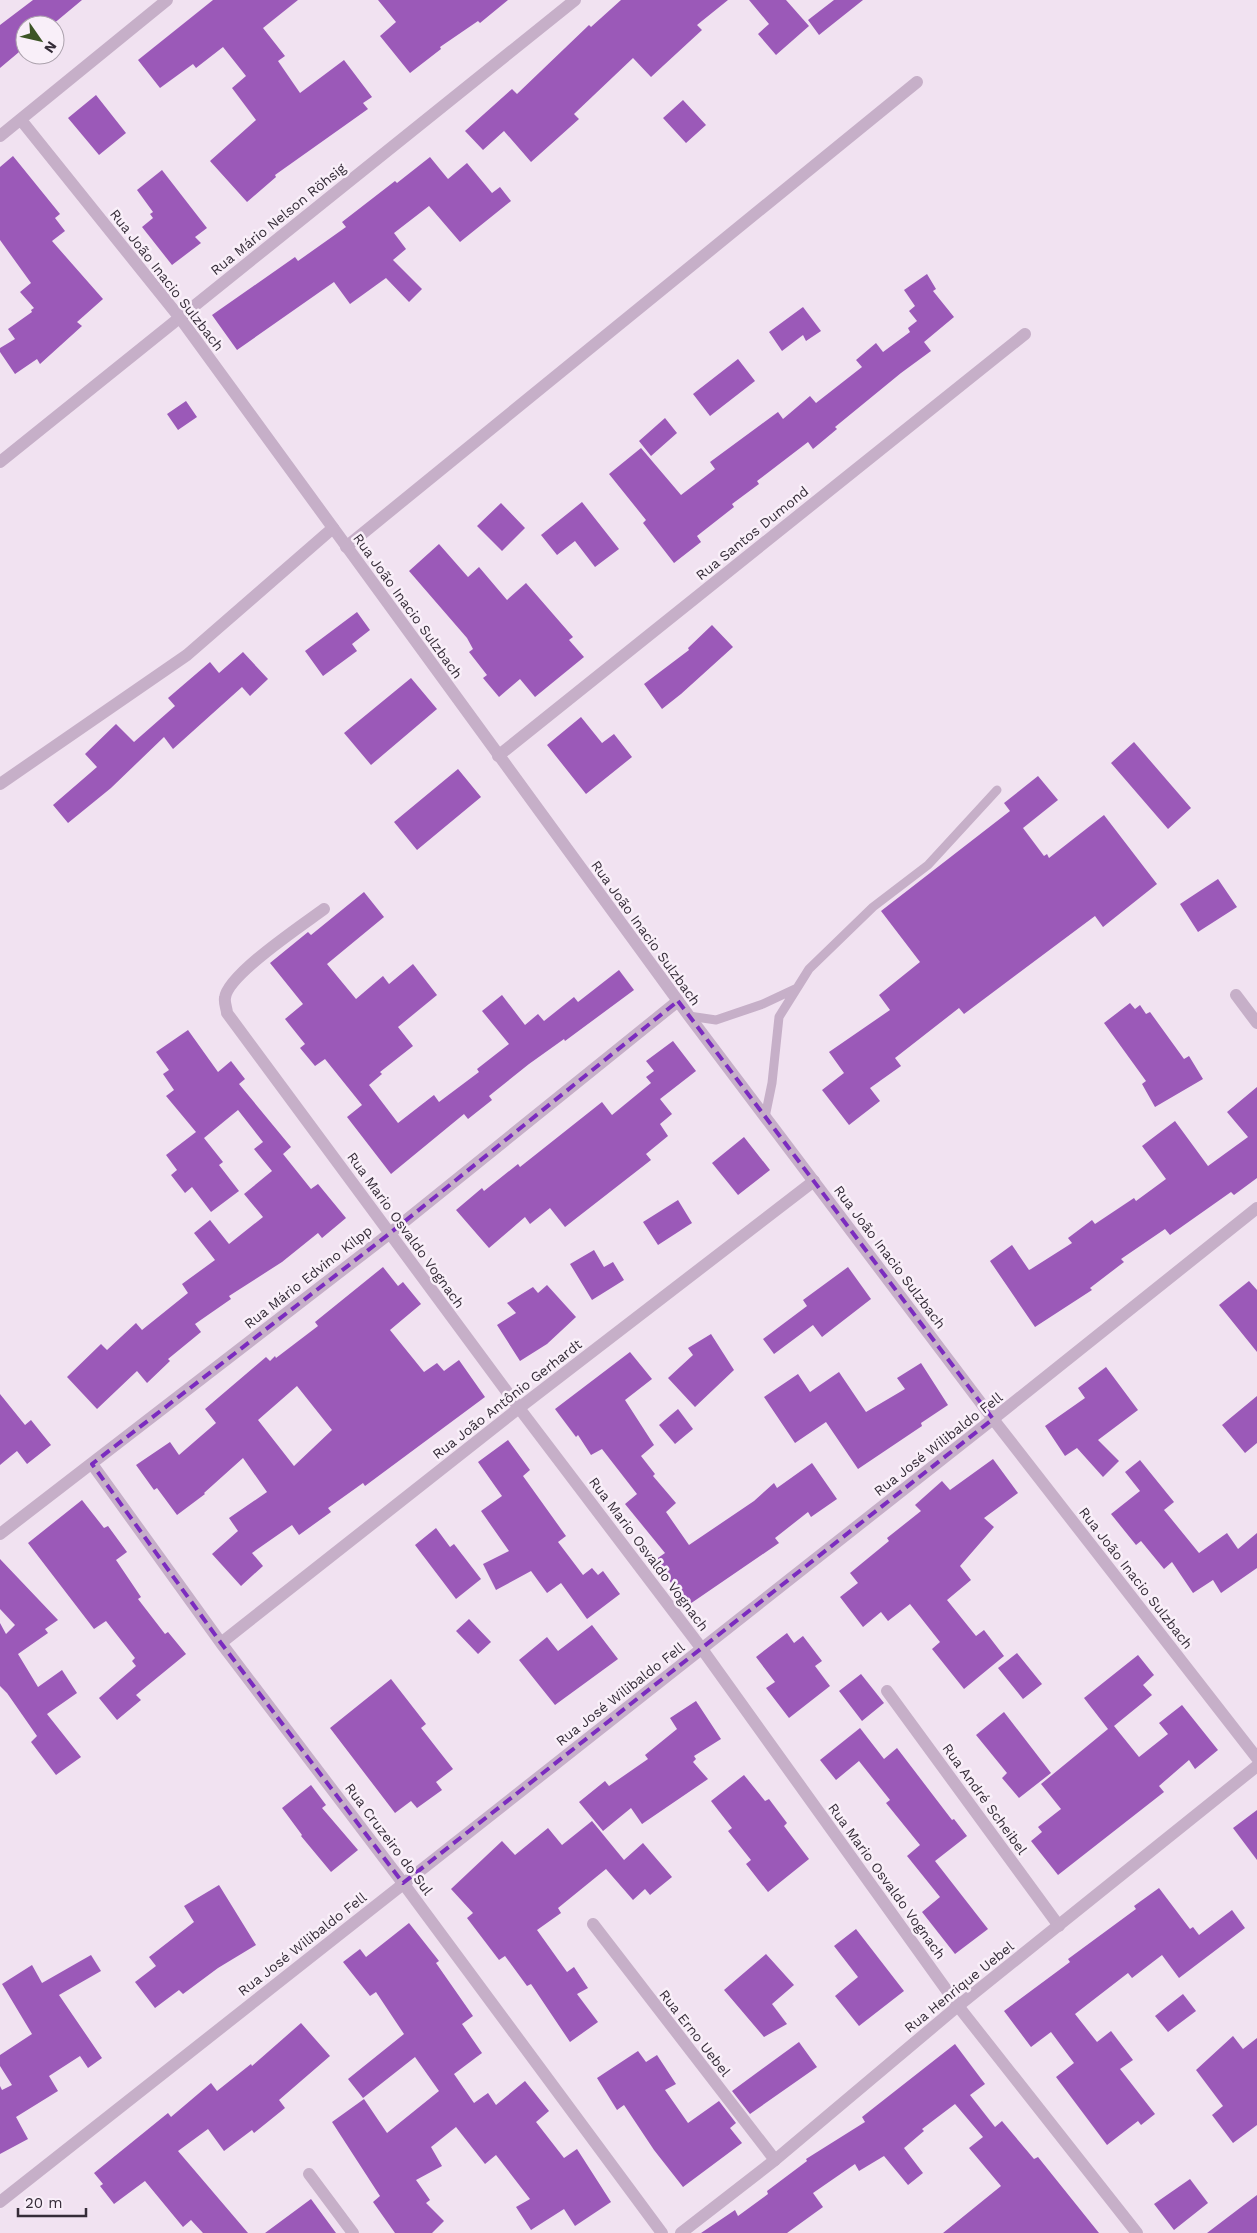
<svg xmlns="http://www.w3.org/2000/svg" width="1257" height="2233" font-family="'Work Sans',sans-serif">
	<rect width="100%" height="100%" fill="#f1e2f1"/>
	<path fill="#9b59b8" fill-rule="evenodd" d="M 33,0 L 82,0 L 52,25 L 25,25 L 25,47 L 0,68 L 0,25 Z
		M 213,0 L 298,0 L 263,28 L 285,56 L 278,61 L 300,93 L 344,60 L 372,97 L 363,103 L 368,109 L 275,175 L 276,177 L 247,202 L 210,161 L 256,120 L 232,88 L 246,76 L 223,47 L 196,68 L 193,64 L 160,88 L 138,60 Z
		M 378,0 L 508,0 L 480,23 L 478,21 L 440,47 L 441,49 L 410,73 L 380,36 L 396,22 Z
		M 621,0 L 728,0 L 697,25 L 702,30 L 651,77 L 633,58 L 574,114 L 579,119 L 531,162 L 504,131 L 483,150 L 465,131 L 512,89 L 517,94 L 589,25 L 591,27 Z
		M 749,0 L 786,0 L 809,26 L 776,55 L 758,34 L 769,24 Z
		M 834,0 L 863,0 L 819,35 L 808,20 Z
		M 96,95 L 126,133 L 99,155 L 68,118 Z
		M 683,100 L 706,125 L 686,143 L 663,118 Z
		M 13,156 L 60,214 L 55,218 L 65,231 L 52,241 L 103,299 L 77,322 L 82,326 L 40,364 L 37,359 L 15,374 L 0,352 L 0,348 L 15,339 L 8,329 L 32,312 L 31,310 L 34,308 L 20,292 L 31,283 L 0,240 L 0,167 Z
		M 430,157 L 448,179 L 467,163 L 492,193 L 500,187 L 511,201 L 460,242 L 429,206 L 394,233 L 406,249 L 393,260 L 422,289 L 409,302 L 386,278 L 350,304 L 334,282 L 237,350 L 212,315 L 295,257 L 298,261 L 346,227 L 342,222 L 395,181 L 397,183 Z
		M 162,170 L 207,228 L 195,237 L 201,243 L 172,265 L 142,227 L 153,218 L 150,214 L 153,212 L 137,190 Z
		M 927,274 L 936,289 L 933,291 L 954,317 L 924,342 L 931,351 L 901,373 L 835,427 L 837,429 L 813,449 L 808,442 L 757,481 L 759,484 L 732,504 L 734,507 L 697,536 L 701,542 L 674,563 L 643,523 L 646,520 L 609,474 L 641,448 L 681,495 L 715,469 L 710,462 L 778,412 L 783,419 L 810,396 L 816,403 L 862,367 L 856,360 L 876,343 L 883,352 L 910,332 L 908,328 L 917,321 L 909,311 L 915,306 L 904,290 Z
		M 803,307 L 821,331 L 806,341 L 803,335 L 782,351 L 769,332 Z
		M 738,359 L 755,381 L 710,416 L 693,394 Z
		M 186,401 L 197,417 L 178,430 L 167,414 Z
		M 665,418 L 677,433 L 651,456 L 639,441 Z
		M 582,502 L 619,549 L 595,567 L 575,541 L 557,555 L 541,535 Z
		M 501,503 L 525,528 L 502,551 L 477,526 Z
		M 439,544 L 468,577 L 479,567 L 507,600 L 526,583 L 573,637 L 569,640 L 584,657 L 535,697 L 520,679 L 499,697 L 483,678 L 487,675 L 469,652 L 473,649 L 467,638 L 409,571 Z
		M 357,612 L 370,630 L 352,644 L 357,651 L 323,676 L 305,651 Z
		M 712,625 L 733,647 L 681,694 L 662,709 L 644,684 L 689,650 L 688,648 Z
		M 243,652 L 268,679 L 250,696 L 242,687 L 173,749 L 164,737 L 111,788 L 68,823 L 53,805 L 97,767 L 85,754 L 116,724 L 134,742 L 175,706 L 168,698 L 210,662 L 219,673 Z
		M 411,678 L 437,709 L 371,765 L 344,733 Z
		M 581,717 L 602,743 L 614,734 L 632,757 L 586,794 L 547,745 Z
		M 1134,742 L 1191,808 L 1168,829 L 1111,763 Z
		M 458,769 L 481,797 L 417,850 L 394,822 Z
		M 1038,776 L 1058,800 L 1023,828 L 1044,856 L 1047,854 L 1049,858 L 1104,815 L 1157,884 L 1103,927 L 1095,916 L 964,1014 L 959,1008 L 895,1058 L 901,1066 L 870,1088 L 880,1101 L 849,1125 L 822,1090 L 844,1073 L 829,1052 L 890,1010 L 879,995 L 920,962 L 881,911 L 1010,811 L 1004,803 Z
		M 1218,879 L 1237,907 L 1198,932 L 1180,904 Z
		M 364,892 L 384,917 L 327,964 L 356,999 L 383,976 L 389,984 L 413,964 L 437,995 L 398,1027 L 413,1046 L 380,1072 L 382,1074 L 369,1085 L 398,1123 L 434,1095 L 439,1102 L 479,1072 L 477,1069 L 509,1044 L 482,1011 L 502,995 L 525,1025 L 538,1014 L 544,1021 L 574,997 L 578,1002 L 619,970 L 634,990 L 565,1041 L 564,1039 L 529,1064 L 489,1096 L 492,1100 L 468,1119 L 464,1114 L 391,1174 L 347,1117 L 362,1105 L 325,1059 L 315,1066 L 300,1048 L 305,1044 L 285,1019 L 303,1004 L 270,963 L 308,932 L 311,935 Z
		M 1130,1003 L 1135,1009 L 1140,1005 L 1146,1014 L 1150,1012 L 1184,1059 L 1189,1056 L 1203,1079 L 1155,1107 L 1142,1084 L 1146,1081 L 1104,1023 Z
		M 188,1030 L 218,1072 L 231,1061 L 245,1079 L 239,1084 L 291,1147 L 283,1154 L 311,1189 L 318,1184 L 346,1218 L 322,1238 L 318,1233 L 282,1262 L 229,1296 L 231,1299 L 195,1324 L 201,1332 L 168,1359 L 170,1361 L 147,1383 L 137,1371 L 97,1409 L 67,1377 L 101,1344 L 107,1350 L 136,1323 L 142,1330 L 188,1293 L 182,1284 L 215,1260 L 194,1233 L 210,1220 L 229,1244 L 263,1217 L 244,1194 L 272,1171 L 254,1149 L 263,1142 L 238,1110 L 204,1138 L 223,1162 L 219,1165 L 239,1191 L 211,1212 L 192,1187 L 185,1193 L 171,1175 L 177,1170 L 166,1155 L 196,1132 L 166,1096 L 174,1090 L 163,1074 L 169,1070 L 156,1052 Z
		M 673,1041 L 696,1071 L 660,1099 L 672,1114 L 660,1124 L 668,1136 L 646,1154 L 651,1160 L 565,1227 L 550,1208 L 530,1224 L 525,1217 L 489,1248 L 456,1210 L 482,1188 L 484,1191 L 518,1164 L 520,1167 L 602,1102 L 612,1115 L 651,1083 L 646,1077 L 654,1071 L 646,1061 Z
		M 1257,1087 L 1257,1178 L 1234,1195 L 1231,1192 L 1170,1235 L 1165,1229 L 1121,1259 L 1124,1262 L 1090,1288 L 1092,1290 L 1035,1327 L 990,1261 L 1012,1245 L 1029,1270 L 1031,1269 L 1072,1243 L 1068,1238 L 1092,1220 L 1095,1224 L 1134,1198 L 1136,1201 L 1166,1179 L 1142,1146 L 1175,1121 L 1208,1166 L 1248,1137 L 1227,1112 Z
		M 744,1137 L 770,1170 L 738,1195 L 712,1163 Z
		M 678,1200 L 692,1223 L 658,1245 L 643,1222 Z
		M 594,1250 L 604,1267 L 613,1262 L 624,1280 L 592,1300 L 570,1264 Z
		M 383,1267 L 398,1286 L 403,1282 L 421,1304 L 390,1330 L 424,1372 L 437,1363 L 444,1371 L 459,1360 L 485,1397 L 365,1486 L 363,1483 L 328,1508 L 331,1512 L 299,1535 L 292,1525 L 252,1553 L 263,1566 L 241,1586 L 212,1554 L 238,1531 L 229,1518 L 267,1492 L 243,1458 L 204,1493 L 205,1494 L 177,1515 L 157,1488 L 154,1490 L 136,1465 L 170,1442 L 179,1455 L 216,1423 L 205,1409 L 266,1357 L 270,1361 L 275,1356 L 276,1358 L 318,1326 L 315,1322 ZM 297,1386 L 332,1430 L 294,1466 L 258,1420 Z
		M 848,1267 L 871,1299 L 822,1337 L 813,1325 L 774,1354 L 763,1339 L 807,1306 L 803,1300 Z
		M 1249,1281 L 1257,1290 L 1257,1352 L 1219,1305 Z
		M 547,1285 L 576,1317 L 547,1344 L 520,1361 L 497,1325 L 516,1313 L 507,1303 L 533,1287 L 538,1293 Z
		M 711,1334 L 734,1370 L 695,1407 L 668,1378 L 693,1355 L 688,1348 Z
		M 630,1352 L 652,1379 L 625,1400 L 654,1445 L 641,1456 L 655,1474 L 653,1476 L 676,1503 L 666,1512 L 689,1545 L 754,1501 L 774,1483 L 777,1488 L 812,1463 L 837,1499 L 811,1517 L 808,1512 L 775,1538 L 779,1543 L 687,1606 L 655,1560 L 665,1553 L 625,1504 L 637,1494 L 602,1449 L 591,1455 L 578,1435 L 576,1437 L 555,1409 Z
		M 921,1363 L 948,1405 L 921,1423 L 922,1426 L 858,1469 L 826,1422 L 795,1443 L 764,1397 L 798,1374 L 810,1392 L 839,1372 L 866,1412 L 905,1389 L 897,1378 Z
		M 1106,1367 L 1138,1410 L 1098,1440 L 1119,1461 L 1103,1477 L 1077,1448 L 1065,1456 L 1045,1426 L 1085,1398 L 1078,1388 Z
		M 0,1394 L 25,1425 L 31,1420 L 51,1445 L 27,1464 L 17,1451 L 0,1465 Z
		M 1257,1396 L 1257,1443 L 1245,1453 L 1222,1425 Z
		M 678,1409 L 693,1429 L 675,1444 L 659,1425 Z
		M 508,1440 L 530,1470 L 523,1476 L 566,1536 L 558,1542 L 583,1575 L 592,1568 L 598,1575 L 603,1571 L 620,1594 L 587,1619 L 561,1583 L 547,1593 L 531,1571 L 496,1590 L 483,1564 L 509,1551 L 481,1511 L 502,1496 L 478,1462 Z
		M 993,1459 L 1018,1493 L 984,1518 L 994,1527 L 960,1566 L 971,1580 L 947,1600 L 976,1636 L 984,1630 L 1004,1656 L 964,1689 L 932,1649 L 940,1642 L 910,1604 L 888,1621 L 881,1612 L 863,1627 L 840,1597 L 858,1583 L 850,1573 L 889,1541 L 887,1538 L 921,1511 L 915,1505 L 942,1481 L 950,1490 Z
		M 1140,1460 L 1174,1502 L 1164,1510 L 1199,1553 L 1227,1533 L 1238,1549 L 1257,1533 L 1257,1568 L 1221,1593 L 1213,1580 L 1193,1593 L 1172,1562 L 1164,1569 L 1141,1541 L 1136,1545 L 1111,1514 L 1140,1491 L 1125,1472 Z
		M 82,1500 L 104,1528 L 108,1526 L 127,1552 L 116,1560 L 141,1597 L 138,1599 L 165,1634 L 168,1632 L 186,1654 L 136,1695 L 141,1700 L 117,1720 L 99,1698 L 136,1666 L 132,1661 L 135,1658 L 106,1621 L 94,1629 L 28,1543 Z
		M 436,1528 L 450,1547 L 454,1544 L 481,1579 L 456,1599 L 415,1545 Z
		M 0,1559 L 58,1620 L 45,1629 L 48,1633 L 18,1654 L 38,1687 L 62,1670 L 77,1693 L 47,1714 L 81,1757 L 56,1775 L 31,1742 L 37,1736 L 7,1693 L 0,1686 L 0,1623 L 6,1634 L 15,1625 L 0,1609 Z
		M 469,1619 L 491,1642 L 478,1654 L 456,1631 Z
		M 592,1625 L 618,1659 L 555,1705 L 519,1660 L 547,1637 L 558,1651 Z
		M 787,1633 L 794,1643 L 803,1636 L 822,1661 L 815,1666 L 830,1686 L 789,1718 L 766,1688 L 775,1682 L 756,1657 Z
		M 1017,1653 L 1042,1684 L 1023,1699 L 998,1668 Z
		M 1138,1655 L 1154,1675 L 1143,1685 L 1152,1695 L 1114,1726 L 1139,1757 L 1168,1734 L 1159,1723 L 1182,1705 L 1218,1750 L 1195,1769 L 1189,1760 L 1159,1786 L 1164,1792 L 1058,1875 L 1031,1841 L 1042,1832 L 1038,1827 L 1061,1809 L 1041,1784 L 1108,1729 L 1084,1698 Z
		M 861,1674 L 884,1703 L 862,1721 L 839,1691 Z
		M 391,1679 L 426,1724 L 421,1728 L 453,1769 L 436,1782 L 442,1790 L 417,1808 L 411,1801 L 395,1813 L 330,1728 Z
		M 696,1701 L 721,1739 L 694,1756 L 696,1759 L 693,1762 L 708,1779 L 642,1824 L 631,1808 L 603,1831 L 579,1802 L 605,1781 L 609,1786 L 648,1759 L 645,1755 L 677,1729 L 670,1718 Z
		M 1004,1712 L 1051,1773 L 1019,1798 L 1002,1778 L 1007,1773 L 976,1735 Z
		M 860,1728 L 884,1759 L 897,1748 L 952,1820 L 954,1819 L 967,1836 L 935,1861 L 988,1929 L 955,1954 L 922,1912 L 940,1897 L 907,1856 L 920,1845 L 886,1803 L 890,1800 L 859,1761 L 836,1780 L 820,1760 Z
		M 744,1775 L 765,1801 L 769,1799 L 787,1823 L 784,1826 L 809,1859 L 768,1892 L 746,1864 L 751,1860 L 728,1831 L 732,1828 L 711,1801 Z
		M 311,1785 L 326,1805 L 322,1808 L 358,1850 L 331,1872 L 301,1836 L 302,1835 L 282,1808 Z
		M 1257,1810 L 1257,1860 L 1233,1828 Z
		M 592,1821 L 624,1860 L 643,1843 L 672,1877 L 650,1895 L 645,1889 L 633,1900 L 606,1869 L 558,1908 L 561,1913 L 537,1930 L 567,1972 L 574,1967 L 588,1988 L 577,1994 L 598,2022 L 570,2042 L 531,1984 L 527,1986 L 505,1956 L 499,1960 L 467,1918 L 473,1913 L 451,1889 L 502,1841 L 515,1855 L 548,1828 L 562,1845 Z
		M 219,1885 L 256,1945 L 218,1968 L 183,1994 L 179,1990 L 155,2008 L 135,1982 L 156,1966 L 149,1957 L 194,1922 L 184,1906 Z
		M 1159,1888 L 1190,1929 L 1193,1927 L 1199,1935 L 1232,1910 L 1245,1928 L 1179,1978 L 1162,1955 L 1132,1978 L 1128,1973 L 1075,2014 L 1097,2042 L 1111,2031 L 1133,2060 L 1120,2069 L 1155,2114 L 1141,2125 L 1138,2121 L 1107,2145 L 1056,2077 L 1074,2063 L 1051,2032 L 1031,2047 L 1004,2011 L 1070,1962 L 1068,1959 L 1136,1909 L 1134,1906 Z
		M 409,1923 L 439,1961 L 436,1963 L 473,2016 L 462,2024 L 482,2053 L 454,2074 L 474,2103 L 488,2093 L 496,2105 L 525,2081 L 549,2111 L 536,2122 L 564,2158 L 577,2149 L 611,2202 L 575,2226 L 564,2209 L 531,2230 L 516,2207 L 530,2199 L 496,2155 L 485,2164 L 456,2127 L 431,2147 L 442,2166 L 416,2180 L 430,2200 L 426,2203 L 444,2221 L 432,2233 L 395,2233 L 373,2202 L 380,2196 L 332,2122 L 364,2099 L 387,2133 L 439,2091 L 415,2057 L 363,2098 L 348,2079 L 404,2034 L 376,1992 L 370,1996 L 343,1962 L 360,1949 L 366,1957 Z
		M 856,1929 L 904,1991 L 859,2026 L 835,1996 L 858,1977 L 834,1946 Z
		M 766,1954 L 794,1985 L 772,2004 L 787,2024 L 764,2037 L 724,1990 Z
		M 91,1955 L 101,1971 L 59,1995 L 102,2058 L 88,2068 L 80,2056 L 49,2076 L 58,2091 L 16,2117 L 28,2139 L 0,2154 L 0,2086 L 2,2090 L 12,2085 L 0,2066 L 0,2055 L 32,2034 L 2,1984 L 32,1965 L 42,1983 Z
		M 1183,1994 L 1196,2011 L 1168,2032 L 1155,2016 Z
		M 301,2023 L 330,2056 L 279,2100 L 285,2108 L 254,2133 L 252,2130 L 224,2151 L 208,2129 L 178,2151 L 248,2233 L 203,2233 L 191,2220 L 183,2227 L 145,2181 L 114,2204 L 100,2186 L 103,2184 L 94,2173 L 168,2113 L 171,2117 L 211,2083 L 217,2091 L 251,2064 L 252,2066 Z
		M 1233,2036 L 1243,2049 L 1257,2038 L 1257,2125 L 1233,2143 L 1212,2115 L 1223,2106 L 1196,2070 Z
		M 799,2042 L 817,2067 L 750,2114 L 732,2091 Z
		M 955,2044 L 985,2084 L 970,2095 L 995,2127 L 1002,2121 L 1034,2159 L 1038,2157 L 1099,2233 L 943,2233 L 1001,2186 L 969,2148 L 983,2137 L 955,2104 L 922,2129 L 924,2131 L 904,2148 L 923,2173 L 908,2185 L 884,2156 L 859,2171 L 855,2164 L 813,2193 L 823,2207 L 787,2233 L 701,2233 L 735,2210 L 738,2216 L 768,2194 L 767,2191 L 807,2161 L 806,2159 L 865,2122 L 862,2117 Z
		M 638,2051 L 646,2062 L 657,2055 L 676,2084 L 665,2090 L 688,2123 L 719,2101 L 736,2123 L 730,2128 L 742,2143 L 683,2187 L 654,2150 L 624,2105 L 617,2110 L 597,2078 Z
		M 1190,2179 L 1208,2203 L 1174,2230 L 1154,2204 Z
		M 1257,2195 L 1257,2233 L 1207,2233 Z
		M 311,2199 L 336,2233 L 265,2233 Z"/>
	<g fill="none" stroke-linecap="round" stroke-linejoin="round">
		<path stroke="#c6afc8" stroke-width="9" d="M 689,1016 L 716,1020 L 763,1004 L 797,988
			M 765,1117 L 772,1083 L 779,1017 L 809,969 L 873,907 L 928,865 L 997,790"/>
		<path stroke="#c6afc8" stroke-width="12" d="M 0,462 L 575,0
			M 346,547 L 917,82
			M 498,756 L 1025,334
			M 0,784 L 187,655 L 333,528
			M 324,909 C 304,924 227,975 225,998 C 224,1003 227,1009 227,1013 L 519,1408 L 702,1649 L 958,2006 L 1137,2233
			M 1236,995 L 1257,1023
			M 92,1464 L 221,1643 L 403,1883 L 662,2233
			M 0,1534 L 389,1234 L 678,1001
			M 221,1643 L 519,1408 L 814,1181
			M 887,1691 L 1059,1926
			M 593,1924 L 775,2160
			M 309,2174 L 353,2233
			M 0,2202 L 993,1419 L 1257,1208"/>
		<path stroke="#c6afc8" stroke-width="12" d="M 21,120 L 180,318 L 689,1016 L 993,1419 L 1257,1758
			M 0,136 L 167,0
			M 681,2233 L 775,2160 L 958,2006 L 1257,1766"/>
	</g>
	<path fill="none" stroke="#7b2cbf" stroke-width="4" stroke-dasharray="10 6" stroke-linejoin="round" d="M 678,1001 L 993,1419 L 403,1883 L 221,1643 L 92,1464 L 389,1234 Z"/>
	<g text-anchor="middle" stroke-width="5" stroke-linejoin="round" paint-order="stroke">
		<g font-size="14" fill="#352c38" stroke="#f9eff9">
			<text transform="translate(278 219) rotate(-39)" y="5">Rua Mário Nelson Röhsig</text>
			<text transform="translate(167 280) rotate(52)" y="5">Rua João Inacio Sulzbach</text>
			<text transform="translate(752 533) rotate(-39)" y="5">Rua Santos Dumond</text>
			<text transform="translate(408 606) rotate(54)" y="5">Rua João Inacio Sulzbach</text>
			<text transform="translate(646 933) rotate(54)" y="5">Rua João Inacio Sulzbach</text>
			<text transform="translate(406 1230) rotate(54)" y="5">Rua Mario Osvaldo Vognach</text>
			<text transform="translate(890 1257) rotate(53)" y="5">Rua João Inacio Sulzbach</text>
			<text transform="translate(308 1277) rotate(-38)" y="5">Rua Mário Edvino Kilpp</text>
			<text transform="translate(507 1399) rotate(-38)" y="5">Rua João Antônio Gerhardt</text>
			<text transform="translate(938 1444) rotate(-38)" y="5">Rua José Wilibaldo Fell</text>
			<text transform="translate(649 1554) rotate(53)" y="5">Rua Mario Osvaldo Vognach</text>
			<text transform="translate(1136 1578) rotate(52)" y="5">Rua João Inacio Sulzbach</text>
			<text transform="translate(620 1694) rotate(-38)" y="5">Rua José Wilibaldo Fell</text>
			<text transform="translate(985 1799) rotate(54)" y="5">Rua André Scheibel</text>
			<text transform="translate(389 1839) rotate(53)" y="5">Rua Cruzeiro do Sul</text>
			<text transform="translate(887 1881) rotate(54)" y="5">Rua Mario Osvaldo Vognach</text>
			<text transform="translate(302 1944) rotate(-38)" y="5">Rua José Wilibaldo Fell</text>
			<text transform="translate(959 1987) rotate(-39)" y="5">Rua Henrique Uebel</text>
			<text transform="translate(695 2033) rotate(52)" y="5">Rua Erno Uebel</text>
		</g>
	</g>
	<g transform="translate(40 40) rotate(124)"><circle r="24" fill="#f9eff9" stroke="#aba1ac"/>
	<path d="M0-4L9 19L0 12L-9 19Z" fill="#3d5526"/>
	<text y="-8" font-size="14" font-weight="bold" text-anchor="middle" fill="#352c38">N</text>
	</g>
	<path d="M18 2208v8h68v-8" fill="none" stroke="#352c38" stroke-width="2.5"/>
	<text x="25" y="2208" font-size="15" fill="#352c38" stroke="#f9eff9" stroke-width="4" paint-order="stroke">20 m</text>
</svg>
